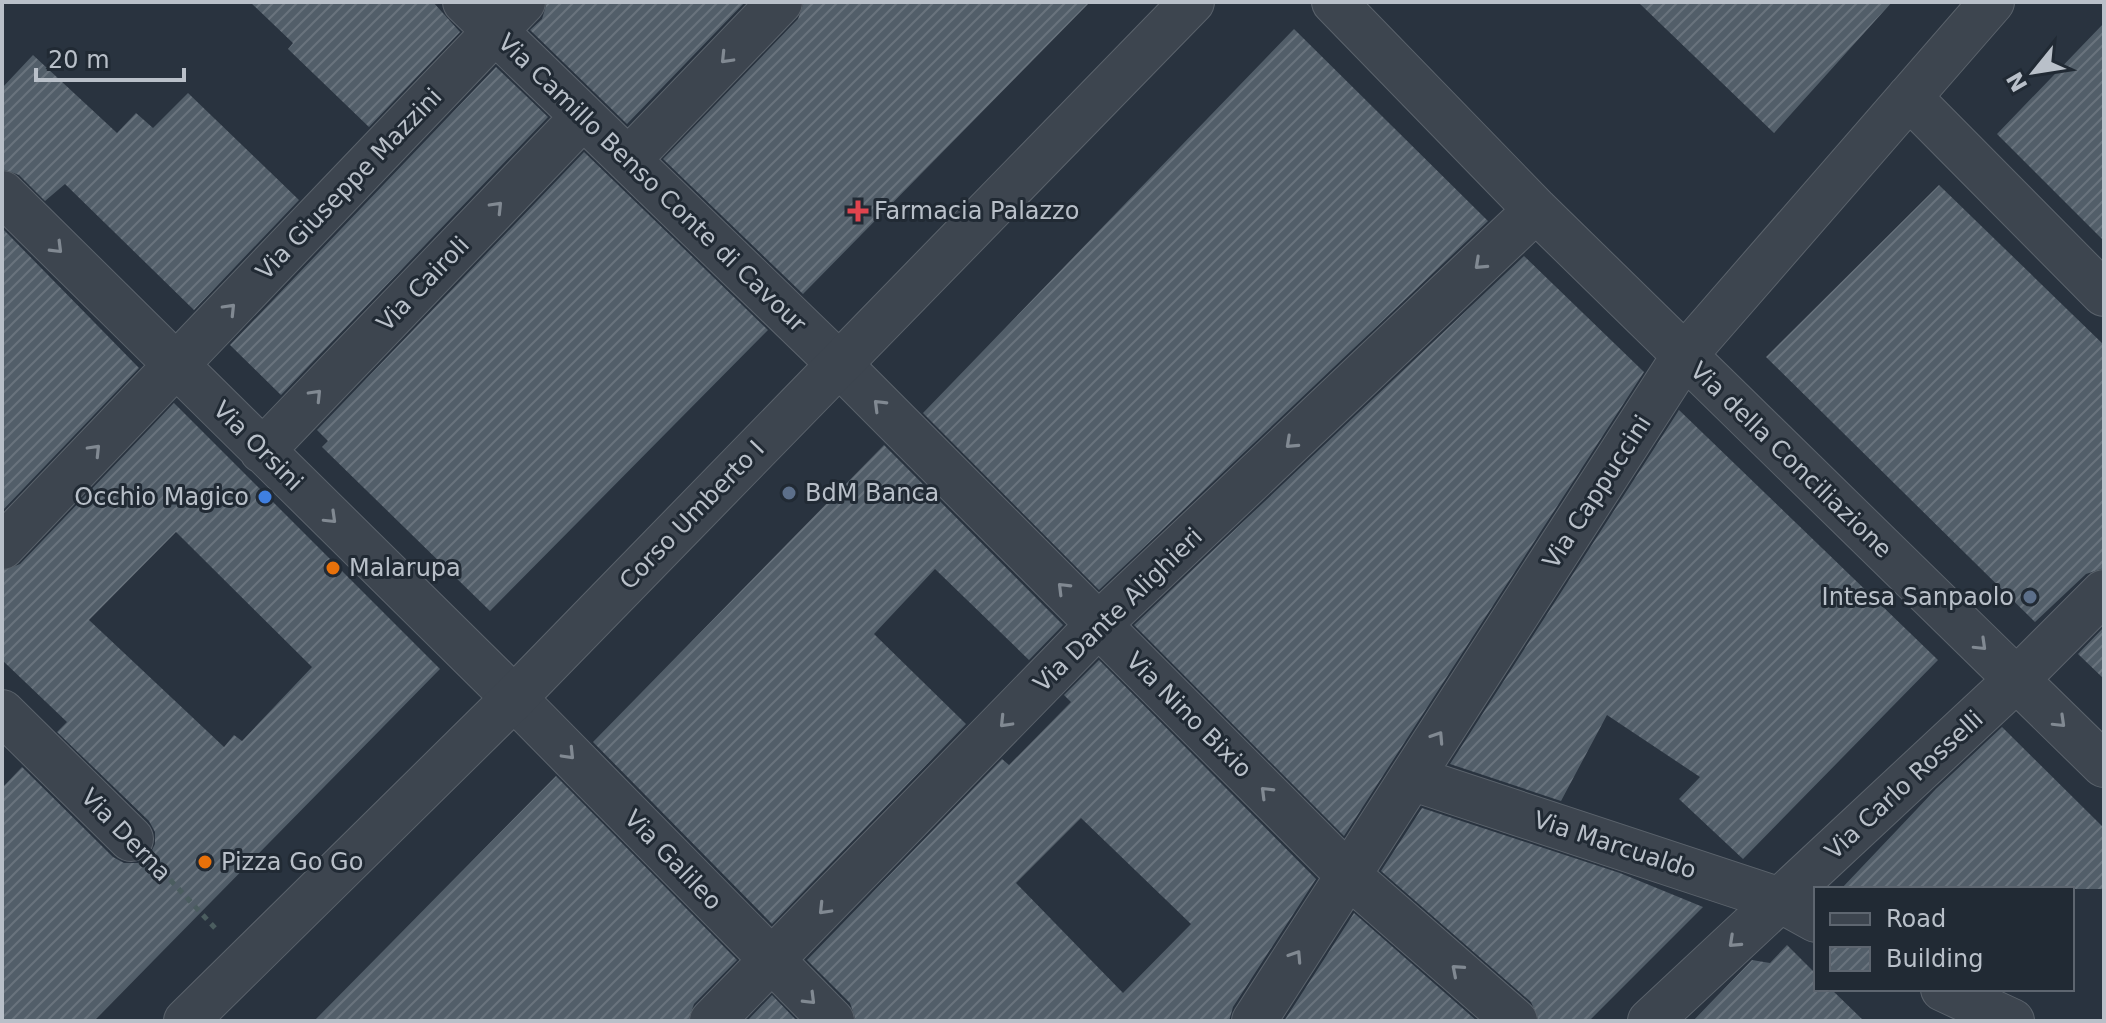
<svg xmlns="http://www.w3.org/2000/svg" width="2106" height="1023" font-family="'DejaVu Sans',sans-serif">
	<defs>
		<pattern id="building-hatch" width="6" height="6" patternUnits="userSpaceOnUse" patternTransform="scale(2)"><rect width="6" height="6" fill="#525e69"/><path d="M-1 1l2-2M0 6l6-6M5 7l2-2" fill="none" stroke="#69737d"/></pattern>
	</defs>
	<rect width="100%" height="100%" fill="#29333f"/>
	<path fill="url(#building-hatch)" fill-rule="evenodd" d="M 250,2 L 433,2 L 460,32 L 369,127 L 288,49 L 293,43 Z
		M 547,2 L 745,2 L 627,124 L 530,30 L 542,19 Z
		M 804,2 L 1090,2 L 803,294 L 663,159 L 798,19 Z
		M 1638,2 L 1892,2 L 1774,133 Z
		M 2104,23 L 2104,241 L 1997,134 Z
		M 1294,29 L 1488,221 L 1099,590 L 923,413 Z
		M 33,55 L 117,133 L 136,113 L 153,128 L 188,93 L 299,200 L 194,310 L 65,184 L 45,201 L 19,175 L 2,169 L 2,88 Z
		M 496,67 L 548,117 L 281,395 L 230,345 Z
		M 584,152 L 768,330 L 490,611 L 322,447 L 328,441 L 317,430 Z
		M 1939,185 L 2104,345 L 2104,568 L 2086,574 L 2035,622 L 1766,357 Z
		M 2,228 L 139,368 L 2,511 Z
		M 1524,256 L 1644,372 L 1344,836 L 1134,625 Z
		M 174,403 L 440,669 L 94,1021 L 2,1021 L 2,788 L 22,767 L 113,857 L 124,863 L 138,863 L 149,856 L 155,844 L 155,832 L 149,821 L 57,732 L 67,722 L 2,660 L 2,571 L 20,564 ZM 176,532 L 312,667 L 242,741 L 234,735 L 224,747 L 89,620 Z
		M 1679,410 L 1938,660 L 1743,859 L 1679,799 L 1700,777 L 1607,715 L 1561,801 L 1450,764 Z
		M 884,445 L 1063,625 L 1029,660 L 935,569 L 874,634 L 966,724 L 772,924 L 593,742 Z
		M 2104,627 L 2104,679 L 2078,654 Z
		M 1099,660 L 1316,879 L 1233,1007 L 1229,1021 L 856,1021 L 850,1003 L 807,960 L 1002,759 L 1009,765 L 1071,702 L 1064,695 ZM 1081,818 L 1191,924 L 1123,993 L 1016,883 Z
		M 2002,727 L 2104,828 L 2104,889 L 1841,889 L 1936,789 Z
		M 556,776 L 737,960 L 694,1004 L 688,1021 L 314,1021 Z
		M 1422,808 L 1620,873 L 1703,907 L 1589,1021 L 1539,1021 L 1531,1002 L 1381,871 Z
		M 1354,913 L 1477,1021 L 1284,1021 Z
		M 1787,945 L 1816,974 L 1816,989 L 1831,989 L 1864,1021 L 1693,1021 L 1752,960 L 1770,963 Z
		M 772,995 L 797,1021 L 747,1021 Z"/>
	<g fill="none" stroke-linecap="round" stroke-linejoin="round">
		<defs>
			<path id="minor" d="M 465,2 L 839,364 L 1348,875 L 1515,1021
				M 1334,2 L 1536,210 L 2104,765
				M 1909,97 L 2104,294
				M 628,160 L 780,2
				M 2,193 L 514,698 L 832,1021
				M 262,451 L 583,117
				M 2,547 L 523,2
				M 2,712 L 131,839
				M 1411,778 L 1780,900 L 1816,920
				M 1943,989 L 2012,1021
				M 712,1021 L 1099,624 L 1536,210
				M 1254,1021 L 1684,356 L 1992,2
				M 1650,1021 L 2017,679 L 2104,592"/>
			<path id="tertiary" d="M 186,1021 L 514,698 L 1192,2"/>
		</defs>
		<use href="#minor" stroke="#5b636c" stroke-width="46"/>
		<use href="#tertiary" stroke="#5b636c" stroke-width="46"/>
		<path stroke="#4b5d5f" stroke-width="5" stroke-dasharray="6 6" stroke-linecap="butt" d="M 162,871 L 215,928"/>
		<use href="#minor" stroke="#3d454f" stroke-width="44"/>
		<use href="#tertiary" stroke="#3d454f" stroke-width="44"/>
	</g>
	<defs><path id="oneway-chevron" d="M-2-3.5L2.5 0L-2 3.5" fill="none" stroke-width="1.6" stroke-linecap="round" stroke-linejoin="round" transform="scale(2)"/></defs>
	<g stroke="#818992">
		<use href="#oneway-chevron" transform="translate(726 58) rotate(134)"/>
		<use href="#oneway-chevron" transform="translate(497 207) rotate(-46)"/>
		<use href="#oneway-chevron" transform="translate(57 248) rotate(45)"/>
		<use href="#oneway-chevron" transform="translate(1480 264) rotate(137)"/>
		<use href="#oneway-chevron" transform="translate(230 309) rotate(-46)"/>
		<use href="#oneway-chevron" transform="translate(316 395) rotate(-46)"/>
		<use href="#oneway-chevron" transform="translate(879 405) rotate(-135)"/>
		<use href="#oneway-chevron" transform="translate(1291 443) rotate(137)"/>
		<use href="#oneway-chevron" transform="translate(95 450) rotate(-46)"/>
		<use href="#oneway-chevron" transform="translate(331 518) rotate(44)"/>
		<use href="#oneway-chevron" transform="translate(1063 588) rotate(-135)"/>
		<use href="#oneway-chevron" transform="translate(1981 645) rotate(44)"/>
		<use href="#oneway-chevron" transform="translate(1005 722) rotate(134)"/>
		<use href="#oneway-chevron" transform="translate(2060 722) rotate(44)"/>
		<use href="#oneway-chevron" transform="translate(1438 737) rotate(-57)"/>
		<use href="#oneway-chevron" transform="translate(569 754) rotate(46)"/>
		<use href="#oneway-chevron" transform="translate(1266 792) rotate(-135)"/>
		<use href="#oneway-chevron" transform="translate(824 909) rotate(134)"/>
		<use href="#oneway-chevron" transform="translate(1734 942) rotate(137)"/>
		<use href="#oneway-chevron" transform="translate(1296 956) rotate(-57)"/>
		<use href="#oneway-chevron" transform="translate(1457 970) rotate(-139)"/>
		<use href="#oneway-chevron" transform="translate(810 999) rotate(45)"/>
	</g>
	<path fill="#e0444e" stroke="#212a34" stroke-width="3" d="M854 199h8v8h8v8h-8v8h-8v-8h-8v-8h8z"/>
	<g fill="#5c6f8a" stroke="#212a34" stroke-width="3">
		<circle cx="789" cy="493" r="8"/>
		<circle cx="2030" cy="597" r="8"/>
	</g>
	<circle fill="#3f7fe0" stroke="#212a34" stroke-width="3" cx="265" cy="497" r="8"/>
	<g fill="#e8710a" stroke="#212a34" stroke-width="3">
		<circle cx="333" cy="568" r="8"/>
		<circle cx="205" cy="862" r="8"/>
	</g>
	<g text-anchor="middle" stroke-width="6" stroke-linejoin="round" paint-order="stroke">
		<g font-size="24" fill="#b9c0c9" stroke="#212a34">
			<text transform="translate(652 183) rotate(44)" y="8">Via Camillo Benso Conte di Cavour</text>
			<text transform="translate(349 184) rotate(-46)" y="8">Via Giuseppe Mazzini</text>
			<text transform="translate(423 284) rotate(-46)" y="8">Via Cairoli</text>
			<text transform="translate(258 446) rotate(45)" y="8">Via Orsini</text>
			<text transform="translate(1791 460) rotate(44)" y="8">Via della Conciliazione</text>
			<text transform="translate(1597 492) rotate(-57)" y="8">Via Cappuccini</text>
			<text transform="translate(692 515) rotate(-46)" y="8">Corso Umberto I</text>
			<text transform="translate(1118 610) rotate(-44)" y="8">Via Dante Alighieri</text>
			<text transform="translate(1189 715) rotate(45)" y="8">Via Nino Bixio</text>
			<text transform="translate(1904 785) rotate(-43)" y="8">Via Carlo Rosselli</text>
			<text transform="translate(126 835) rotate(46)" y="8">Via Derna</text>
			<text transform="translate(1615 845) rotate(18)" y="8">Via Marcualdo</text>
			<text transform="translate(673 860) rotate(46)" y="8">Via Galileo</text>
		</g>
		<g font-size="24" fill="#b9c0c9" stroke="#212a34" text-anchor="start">
			<text x="874" y="219">Farmacia Palazzo</text>
			<text x="805" y="501">BdM Banca</text>
			<text x="249" y="505" text-anchor="end">Occhio Magico</text>
			<text x="349" y="576">Malarupa</text>
			<text x="2014" y="605" text-anchor="end">Intesa Sanpaolo</text>
			<text x="221" y="870">Pizza Go Go</text>
		</g>
	</g>
	<rect width="2106" height="1023" fill="none" stroke="#b9c0c9" stroke-width="8"/>
	<rect x="1814" y="887" width="260" height="104" fill="#212a34" stroke="#5e6670" stroke-width="2"/>
	<rect x="1830" y="913" width="40" height="12" fill="#3d454f" stroke="#5e6670" stroke-width="2"/>
	<text x="1886" y="927" font-size="24" fill="#b9c0c9">Road</text>
	<rect x="1830" y="947" width="40" height="24" fill="url(#building-hatch)" stroke="#5e6670" stroke-width="2"/>
	<text x="1886" y="967" font-size="24" fill="#b9c0c9">Building</text>
	<g transform="translate(2034 72) rotate(240)" stroke="#212a34" stroke-width="6" paint-order="stroke">
	<path d="M0-6L14 30L0 20L-14 30Z" fill="#b9c0c9"/>
	<text y="-12" font-size="22" font-weight="bold" text-anchor="middle" fill="#b9c0c9">N</text>
	</g>
	<path d="M36 68v12h148v-12" fill="none" stroke="#b9c0c9" stroke-width="4"/>
	<text x="48" y="68" font-size="24" fill="#b9c0c9" stroke="#212a34" stroke-width="6" paint-order="stroke">20 m</text>
</svg>
